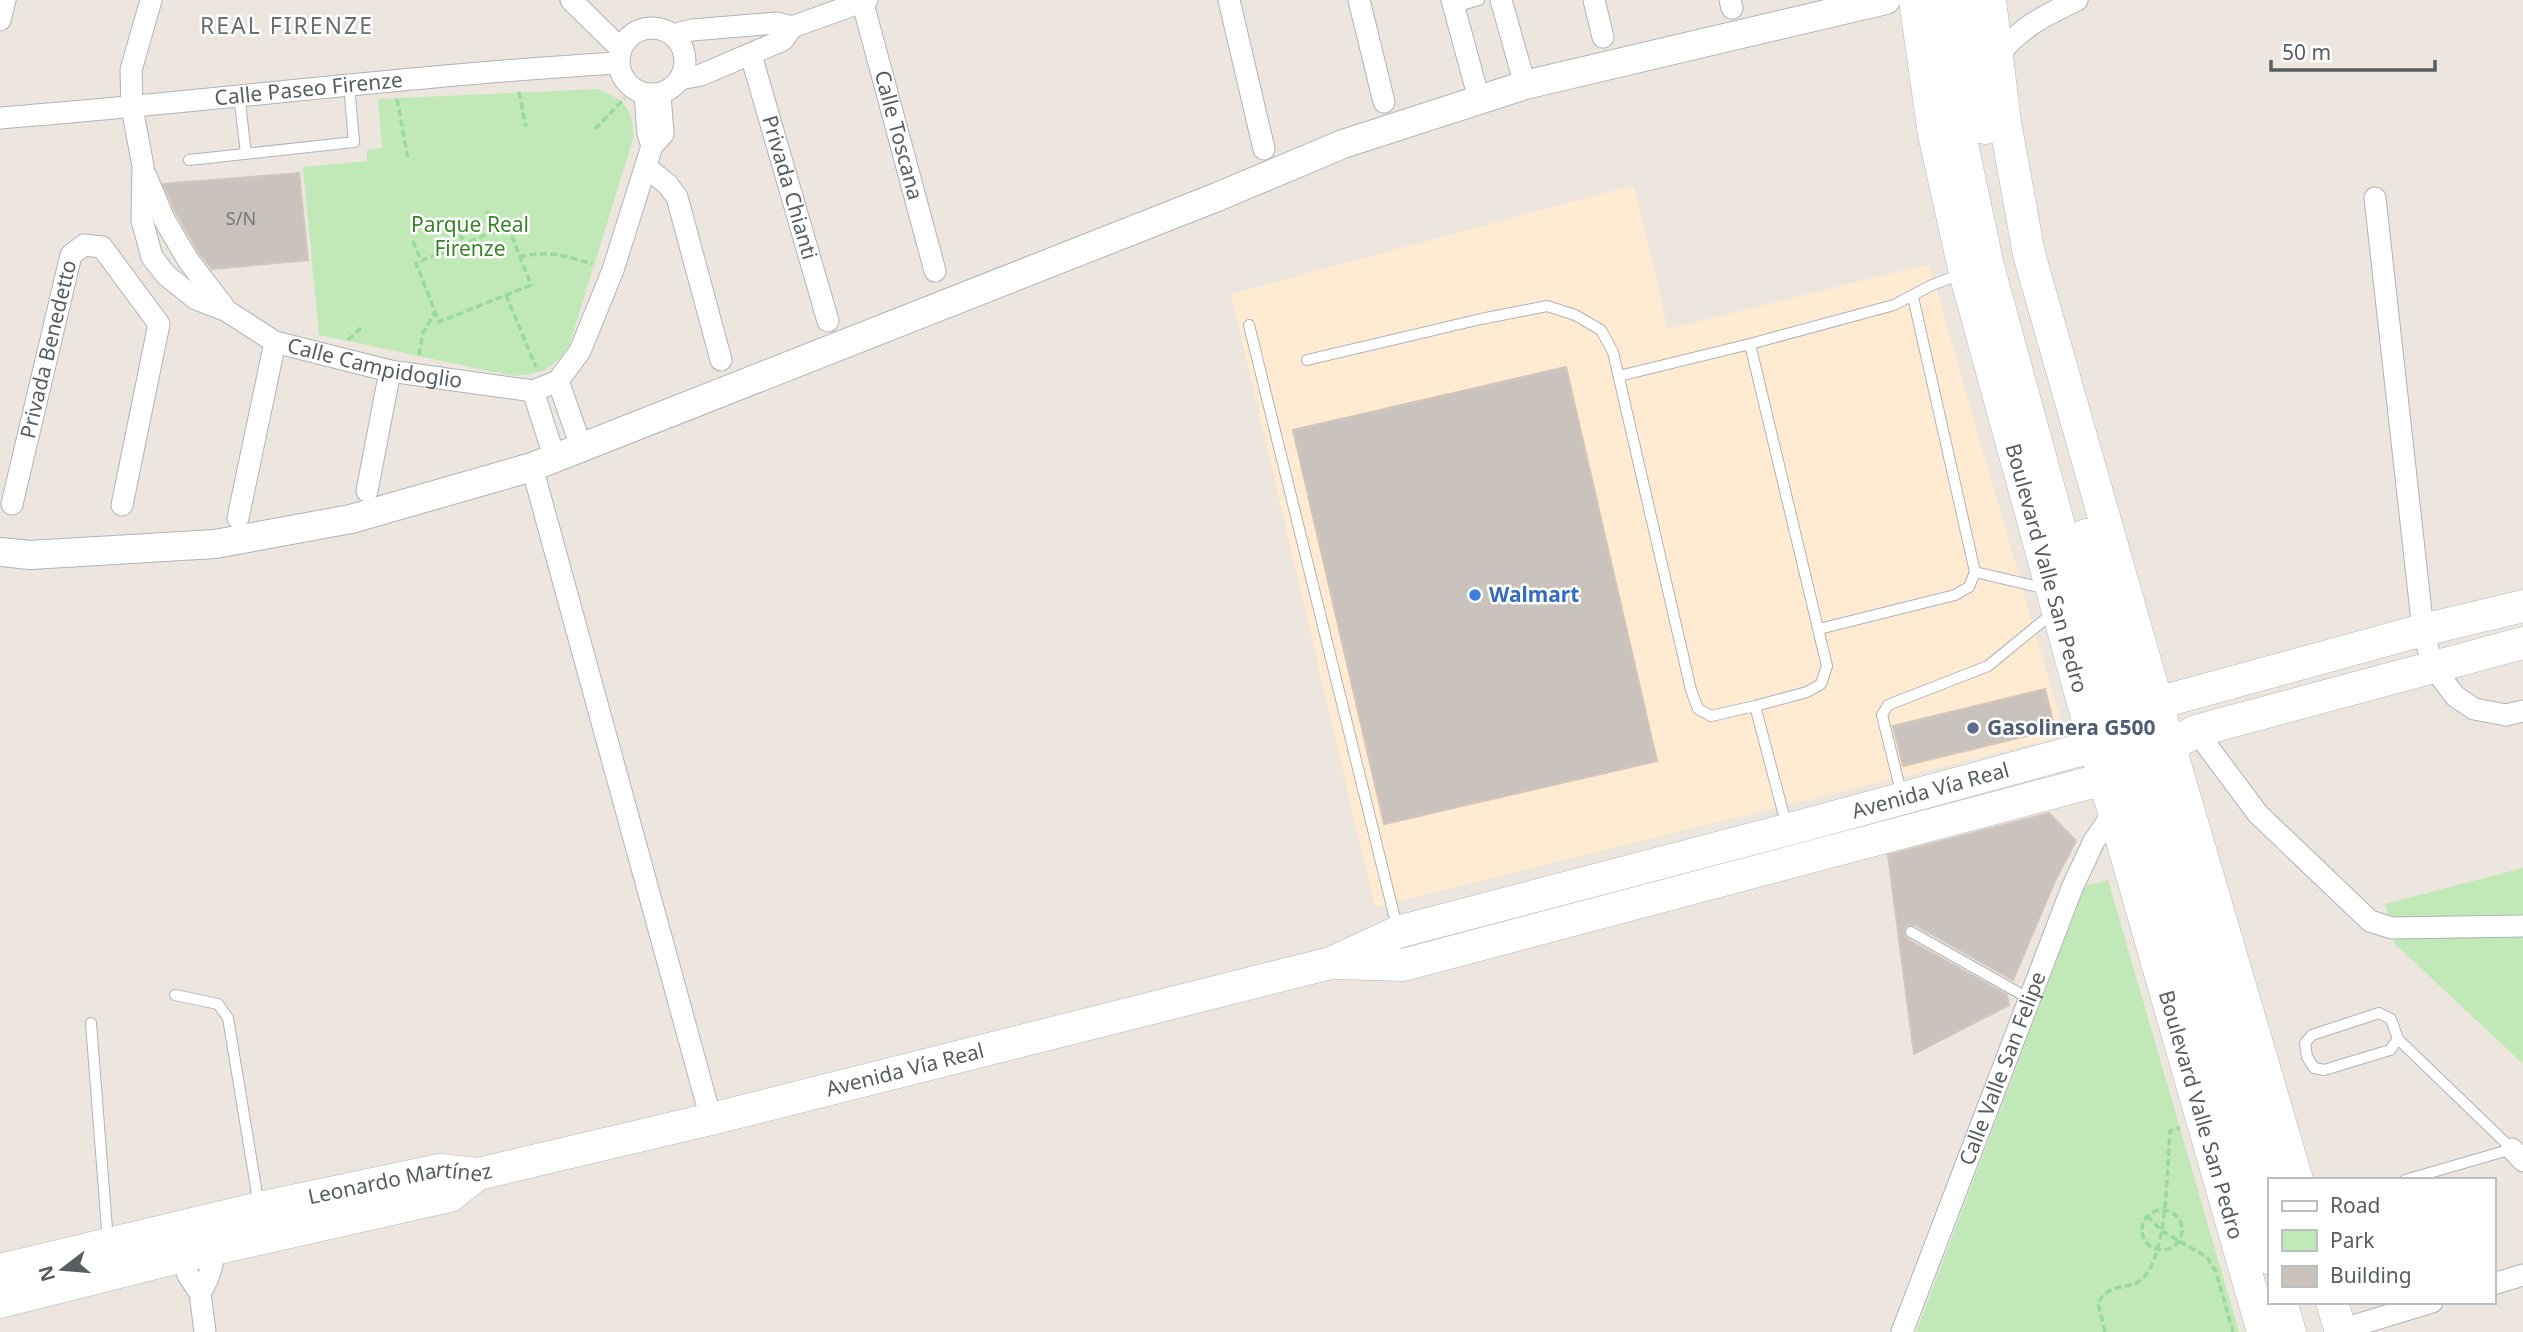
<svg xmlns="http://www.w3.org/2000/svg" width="2523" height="1332" font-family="'Noto Sans',sans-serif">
	<rect width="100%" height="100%" fill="#ede6de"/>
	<path fill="#ffebd1" d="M 1634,185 L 1668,329 L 1929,264 L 2065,736 L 1375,907 L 1231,294 Z"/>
	<path fill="#c1e8b7" d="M 599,89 C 624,100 635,110 633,139 L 569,346 C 554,369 541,374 514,376 L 319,335 L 303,167 L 367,161 L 367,150 L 382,148 L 378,99 Z
		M 2523,868 L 2523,1064 L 2395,944 L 2385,904 Z
		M 2108,880 L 2239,1332 L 1916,1332 L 2085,886 Z"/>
	<path fill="#cac3bd" stroke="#d2c6bc" stroke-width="2" d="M 299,173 L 308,260 L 212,269 L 199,253 L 176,213 L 163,184 Z
		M 1566,367 L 1657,761 L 1384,824 L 1293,430 Z
		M 2045,689 L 2055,729 L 1903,766 L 1893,726 Z
		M 2049,813 L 2076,841 L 2055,881 L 2013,980 L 1915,925 L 1908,925 L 1904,929 L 1904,935 L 1907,939 L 2007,995 L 2009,1005 L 1914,1054 L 1888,855 Z"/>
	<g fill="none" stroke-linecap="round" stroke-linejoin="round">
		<defs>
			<path id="service" d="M 1454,7 L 1479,0
				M 239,95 L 246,154
				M 189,160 L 354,142 L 349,86
				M 1249,325 L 1398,931
				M 1307,360 L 1481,319 L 1547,306 L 1575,315 L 1601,330 L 1613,352 L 1691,690 L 1698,709 L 1711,716 L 1755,706
				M 1619,376 L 1750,344
				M 1975,572 L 2047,589
				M 1819,629 L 1955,595 L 1969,587 L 1975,572 L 1913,297
				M 1902,796 L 1882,715 L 1888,705 L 1988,666 L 2054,612
				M 1787,827 L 1755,706 L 1807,692 L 1821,684 L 1827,666 L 1750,344 L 1894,305 L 1932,285 L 1961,274
				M 1911,932 L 2028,998
				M 175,995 L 218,1004 L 228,1018 L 259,1206
				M 2379,1013 L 2391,1019 L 2398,1039 L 2390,1050 L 2324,1070 L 2314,1068 L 2307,1057 L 2305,1043 L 2312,1035 Z
				M 91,1023 L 108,1242
				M 2398,1039 L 2512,1149 L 2405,1180"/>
			<g id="minor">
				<path id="s1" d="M 151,0 L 131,70 L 132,108 L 143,166 L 142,220 L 152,257 L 166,275 L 196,299 L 227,311 L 275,342 L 390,371 L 533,391 L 558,381 L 580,351 L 613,270 L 652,146 L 663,134 L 660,94"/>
				<path d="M 571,0 L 621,49"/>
				<path id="s2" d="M 862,0 L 935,271"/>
				<path d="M 1229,0 L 1264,149"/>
				<path d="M 1359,0 L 1384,102"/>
				<path d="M 1452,0 L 1479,99"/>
				<path d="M 1501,0 L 1525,85"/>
				<path d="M 1594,0 L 1603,37"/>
				<path d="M 1730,0 L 1732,8"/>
				<path d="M 0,20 L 5,0"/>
				<circle cx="652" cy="61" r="33"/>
				<path d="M 673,35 L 692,30 L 776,23 L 792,27 L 867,0"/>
				<path id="s3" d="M 751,55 L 828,321"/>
				<path d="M 1997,57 C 2020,27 2044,16 2077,0"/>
				<path d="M 680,79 L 701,75 L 783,40 L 792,27"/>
				<path d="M 645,95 L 648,134 L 652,146"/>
				<path id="s4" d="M 0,118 C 206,102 412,75 618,63"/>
				<path d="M 646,167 L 667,184 L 677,197 L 721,360"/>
				<path d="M 146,176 L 164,219 L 188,260 L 227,311"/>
				<path d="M 2375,198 L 2423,630 L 2433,667 L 2455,696 L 2474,709 L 2506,715 L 2523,711"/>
				<path d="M 558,381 L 582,449"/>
				<path d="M 533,391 L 555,459"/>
				<path d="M 532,467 L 711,1119"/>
				<path d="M 367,491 L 390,371"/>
				<path id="s5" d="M 12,504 L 71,255 L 84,245 L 102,247 L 159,324 L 122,505"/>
				<path d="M 238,518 L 275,342"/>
				<path d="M 2196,731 L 2258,814 L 2370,921 L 2392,928 L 2523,926"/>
				<path d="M 2512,1149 L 2523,1161"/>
				<path d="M 180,1245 L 188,1275 L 200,1293 L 205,1332"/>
				<path d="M 2493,1284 L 2523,1275"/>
				<path d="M 200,1293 C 210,1277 216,1258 212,1239"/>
				<path d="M 2340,1330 L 2432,1302"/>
				<path id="s6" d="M 1902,1332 L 2072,888 L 2094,841 L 2114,812"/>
			</g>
			<path id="tertiary" d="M 0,552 L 30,555 L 215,544 L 351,519 L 532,467 L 1217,197 L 1343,144 L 1525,85 L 1886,0"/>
			<g id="secondary">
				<path id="s7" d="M 1915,0 L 1934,134 L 1965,273 L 2095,746 L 2263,1332"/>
				<path d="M 1939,0 L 1959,130 L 1988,266 L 2136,807 L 2237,1144 L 2269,1258"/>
				<path d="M 1965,0 L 1985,128"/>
				<path d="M 1990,0 L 2005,122 L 2029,254 L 2157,703 L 2297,1180"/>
				<path d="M 2086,535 L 2138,721 L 2271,1180"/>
				<path d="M 1339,963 L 1403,965 L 2104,779 C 2140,768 2164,749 2196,731 L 2523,643"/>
				<path id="s8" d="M 0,1270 L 259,1208 L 440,1170 L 478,1174 L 711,1119 L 1331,963 L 1398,932 L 1801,826 L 2095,746 L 2117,735 L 2157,703 L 2423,630 L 2523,606"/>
				<path d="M 0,1302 L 183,1256 L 450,1196 L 478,1174"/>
				<path d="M 2281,1302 L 2290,1332"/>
				<path d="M 2332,1302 L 2341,1332"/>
			</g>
		</defs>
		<use href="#service" stroke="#afb4b8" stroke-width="12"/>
		<use href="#minor" stroke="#afb4b8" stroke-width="23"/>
		<use href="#tertiary" stroke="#afb4b8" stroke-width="30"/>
		<use href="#secondary" stroke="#b0b7bb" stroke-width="33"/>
		<path stroke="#98db9c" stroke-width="3.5" stroke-dasharray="7 3.5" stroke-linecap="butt" d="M 519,92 L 526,127
			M 397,99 L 408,159
			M 595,129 L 625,98
			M 487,211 L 495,231
			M 456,224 L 464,244
			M 508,226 L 531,285 L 439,322 L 416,263 Z
			M 413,241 L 421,261
			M 519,257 C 550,250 563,255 592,264
			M 506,295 L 536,367
			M 348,340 L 362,327
			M 419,355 L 423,333 L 435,312
			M2142 1230a20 20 0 1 1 40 0a20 20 0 1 1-40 0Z
			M 2147,1216 L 2162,1231 L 2207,1257 L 2216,1272 L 2233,1332
			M 2105,1332 L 2098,1303 C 2109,1281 2128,1292 2143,1278 C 2168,1254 2167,1165 2170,1131 L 2180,1128"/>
		<use href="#service" stroke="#fff" stroke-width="10"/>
		<use href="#minor" stroke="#fff" stroke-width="21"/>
		<use href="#tertiary" stroke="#fff" stroke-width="28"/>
		<use href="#secondary" stroke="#fff" stroke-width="32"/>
	</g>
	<circle fill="#3f7fe0" stroke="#fff" stroke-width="2.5" cx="1475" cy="595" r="7"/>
	<circle fill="#5c6f8a" stroke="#fff" stroke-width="2.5" cx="1973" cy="728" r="7"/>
	<g text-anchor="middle" stroke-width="5" stroke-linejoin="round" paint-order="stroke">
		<g font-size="18" fill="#747778">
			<text x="241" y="225">S/N</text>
		</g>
		<g font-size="21" fill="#575e61" stroke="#fff">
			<text dy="7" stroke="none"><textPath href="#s4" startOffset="310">Calle Paseo Firenze</textPath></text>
			<text dy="7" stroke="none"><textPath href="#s2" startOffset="140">Calle Toscana</textPath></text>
			<text dy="7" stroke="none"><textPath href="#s3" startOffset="138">Privada Chianti</textPath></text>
			<text dy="7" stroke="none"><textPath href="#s5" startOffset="159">Privada Benedetto</textPath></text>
			<text dy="7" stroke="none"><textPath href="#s1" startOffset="516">Calle Campidoglio</textPath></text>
			<text dy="7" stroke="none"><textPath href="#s7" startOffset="584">Boulevard Valle San Pedro</textPath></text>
			<text dy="7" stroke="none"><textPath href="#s8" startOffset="1993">Avenida Vía Real</textPath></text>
			<text dy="7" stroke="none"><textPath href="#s6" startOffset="282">Calle Valle San Felipe</textPath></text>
			<text dy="7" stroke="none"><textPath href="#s8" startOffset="929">Avenida Vía Real</textPath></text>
			<text dy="7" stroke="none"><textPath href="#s7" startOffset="1152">Boulevard Valle San Pedro</textPath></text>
			<text dy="7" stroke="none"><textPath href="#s8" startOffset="410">Leonardo Martínez</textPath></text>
		</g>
		<g font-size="21" fill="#39852b" stroke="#fff">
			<text x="470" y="232">Parque Real<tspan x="470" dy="24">Firenze</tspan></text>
		</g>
		<g font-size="21" font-weight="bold" fill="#366cbe" stroke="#fff" text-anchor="start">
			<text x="1489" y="602">Walmart</text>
		</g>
		<g font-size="21" font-weight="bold" fill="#4e5e75" stroke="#fff" text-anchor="start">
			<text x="1987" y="735">Gasolinera G500</text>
		</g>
		<g font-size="23" letter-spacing="2" fill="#687073" stroke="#fff">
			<text x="287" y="34">REAL FIRENZE</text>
		</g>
	</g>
	<rect x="2268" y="1178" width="228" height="126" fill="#ffffff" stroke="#bcbfc0" stroke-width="2"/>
	<rect x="2282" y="1201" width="35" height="10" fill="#ffffff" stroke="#bcbfc0" stroke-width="2"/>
	<text x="2330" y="1213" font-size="21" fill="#575e61">Road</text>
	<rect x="2282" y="1230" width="35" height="21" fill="#c1e8b7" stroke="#bcbfc0" stroke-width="2"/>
	<text x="2330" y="1248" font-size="21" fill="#575e61">Park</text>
	<rect x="2282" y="1266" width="35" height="21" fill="#cac3bd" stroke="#bcbfc0" stroke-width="2"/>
	<text x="2330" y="1283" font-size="21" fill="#575e61">Building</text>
	<g transform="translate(63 1269) rotate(254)" stroke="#ffffff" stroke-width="5" paint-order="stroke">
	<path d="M0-5L12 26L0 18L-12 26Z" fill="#575e61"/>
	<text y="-10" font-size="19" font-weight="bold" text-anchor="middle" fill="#575e61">N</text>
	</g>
	<path d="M2271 60v10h164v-10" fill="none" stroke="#575e61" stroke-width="3.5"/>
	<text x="2282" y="60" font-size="21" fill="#575e61" stroke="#ffffff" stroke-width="5" paint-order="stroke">50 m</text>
</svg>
